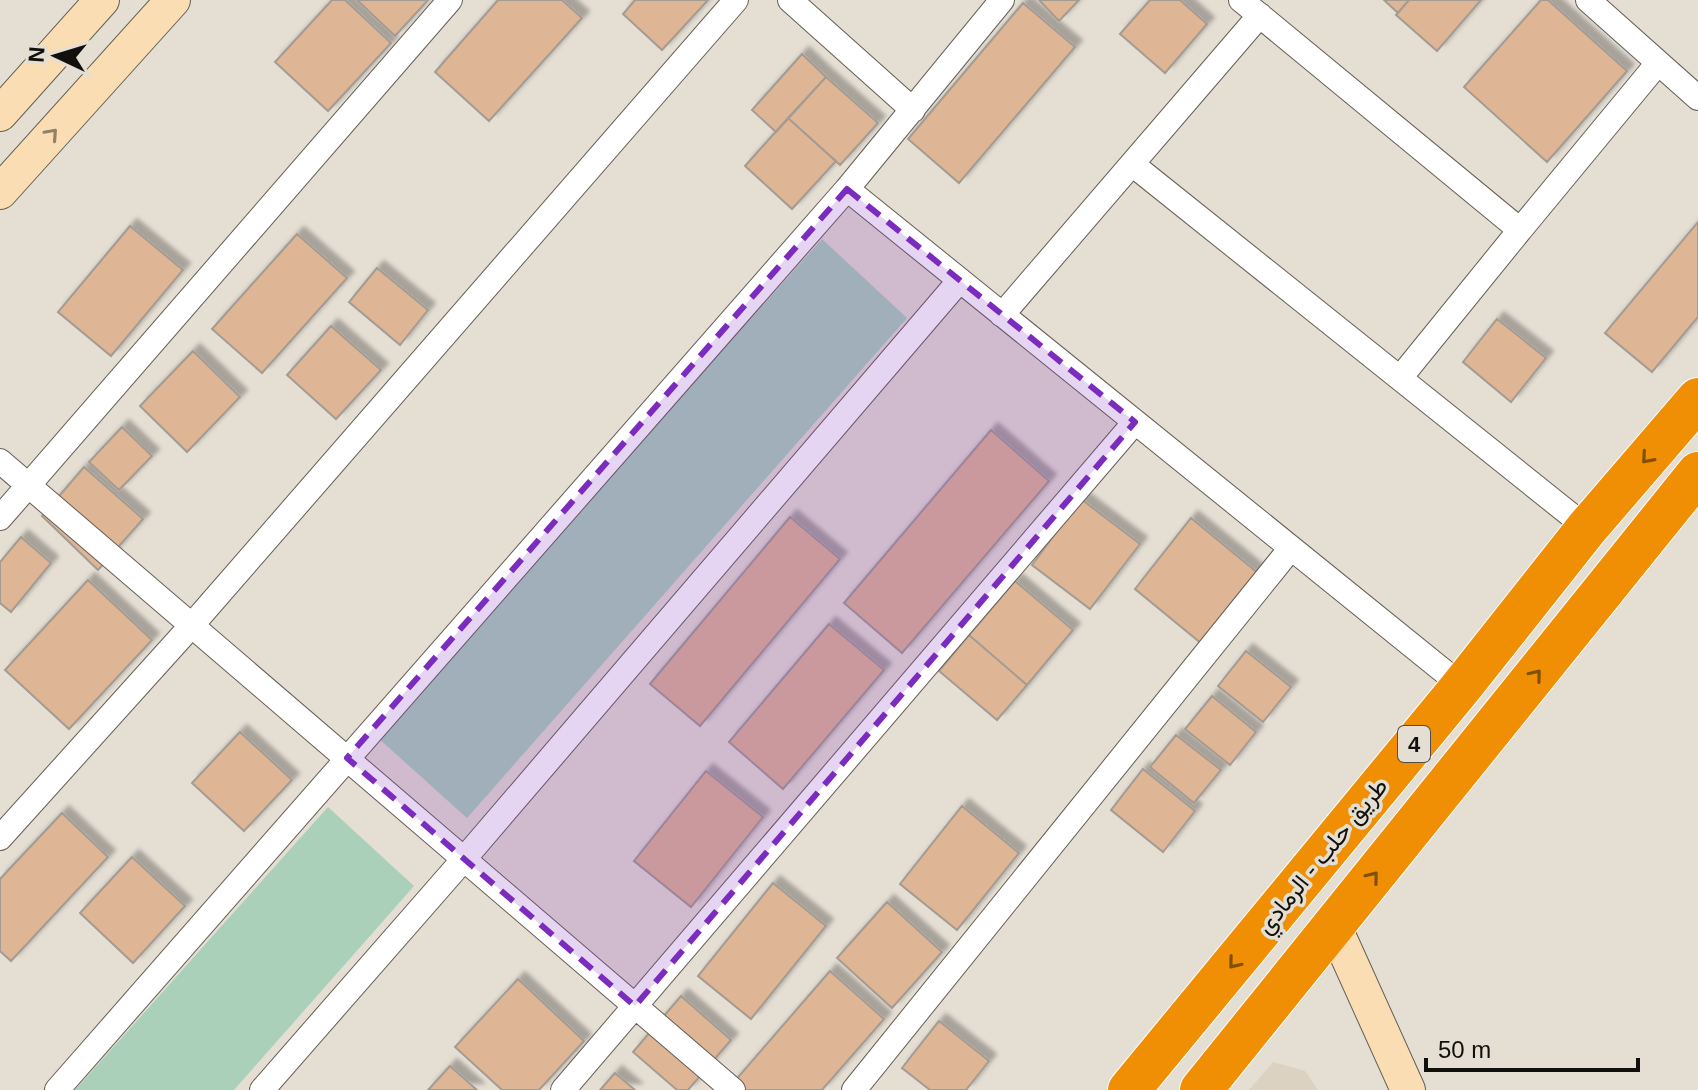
<svg xmlns="http://www.w3.org/2000/svg" width="1698" height="1090" font-family="Arial,Vazirmatn,sans-serif">
	<defs>
		<filter id="shadow"><feDropShadow dx="7" dy="-7" stdDeviation="2" flood-color="#0004"/></filter>
	</defs>
	<rect width="100%" height="100%" fill="#e4ded3"/>
	<path fill="#dcd2c1" d="M 1273,1062 L 1305,1071 L 1318,1090 L 1249,1090 Z"/>
	<path fill="#aad0ba" d="M 822,239 L 907,318 L 467,818 L 377,737 Z
		M 328,807 L 414,886 L 234,1090 L 75,1090 Z"/>
	<path fill="#deb595" stroke="#a49b93" stroke-width="2" filter="url(#shadow)" d="M 332,0 L 345,0 L 391,43 L 328,111 L 275,62 Z
		M 357,0 L 428,0 L 395,36 Z
		M 498,0 L 562,0 L 582,18 L 489,121 L 435,72 Z
		M 635,0 L 708,0 L 662,50 L 623,14 Z
		M 1039,0 L 1079,0 L 1059,21 Z
		M 1150,0 L 1180,0 L 1207,24 L 1165,73 L 1120,34 Z
		M 1384,0 L 1409,0 L 1398,13 Z
		M 1409,0 L 1481,0 L 1437,51 L 1396,15 Z
		M 1541,0 L 1548,0 L 1627,71 L 1547,162 L 1464,87 Z
		M 1023,3 L 1075,47 L 959,183 L 908,139 Z
		M 802,54 L 826,77 L 776,132 L 752,110 Z
		M 826,77 L 878,123 L 840,165 L 788,118 Z
		M 788,118 L 836,161 L 792,209 L 745,166 Z
		M 1698,222 L 1698,317 L 1652,372 L 1605,333 Z
		M 130,226 L 183,270 L 111,356 L 58,312 Z
		M 297,234 L 347,278 L 262,373 L 212,329 Z
		M 377,268 L 428,310 L 400,345 L 349,302 Z
		M 1497,319 L 1546,358 L 1511,402 L 1463,362 Z
		M 331,326 L 381,370 L 336,419 L 287,375 Z
		M 193,351 L 240,397 L 187,452 L 140,406 Z
		M 122,427 L 152,456 L 119,490 L 89,462 Z
		M 991,430 L 1049,481 L 902,653 L 844,603 Z
		M 84,467 L 143,519 L 98,570 L 42,516 Z
		M 1081,499 L 1140,544 L 1090,609 L 1032,565 Z
		M 790,517 L 840,559 L 700,726 L 650,684 Z
		M 1191,518 L 1259,574 L 1202,644 L 1135,589 Z
		M 21,537 L 51,563 L 11,612 L 0,603 L 0,562 Z
		M 88,580 L 152,640 L 69,729 L 5,670 Z
		M 1015,581 L 1073,630 L 1027,685 L 969,635 Z
		M 829,624 L 884,670 L 783,789 L 729,742 Z
		M 969,635 L 1027,685 L 997,720 L 939,671 Z
		M 1246,651 L 1291,687 L 1263,722 L 1218,686 Z
		M 1212,696 L 1256,732 L 1230,765 L 1185,729 Z
		M 240,732 L 292,780 L 244,831 L 192,783 Z
		M 1176,735 L 1221,770 L 1194,803 L 1150,767 Z
		M 1143,769 L 1195,811 L 1163,852 L 1111,810 Z
		M 706,771 L 763,817 L 691,907 L 634,861 Z
		M 962,806 L 1019,853 L 957,930 L 900,884 Z
		M 62,813 L 108,857 L 11,961 L 0,951 L 0,879 Z
		M 132,857 L 185,906 L 133,963 L 80,913 Z
		M 773,883 L 826,926 L 751,1019 L 698,976 Z
		M 887,902 L 942,952 L 892,1008 L 837,958 Z
		M 830,971 L 884,1019 L 822,1090 L 727,1090 Z
		M 518,979 L 584,1041 L 539,1090 L 502,1090 L 455,1047 Z
		M 681,996 L 731,1040 L 688,1090 L 677,1090 L 633,1052 Z
		M 939,1021 L 989,1061 L 966,1090 L 930,1090 L 902,1068 Z
		M 450,1066 L 477,1090 L 428,1090 Z
		M 615,1073 L 635,1090 L 600,1090 Z"/>
	<g fill="none" stroke-linecap="round" stroke-linejoin="round">
		<defs>
			<path id="street" d="M 790,0 L 913,110
				M 1241,0 L 1520,230 L 1658,63
				M 1588,0 L 1698,98
				M 1132,164 L 1587,528
				M 847,189 L 1462,686
				M 1002,315 L 1260,15
				M 1400,378 L 1520,230
				M 0,461 L 733,1090
				M 0,518 L 450,0
				M 0,838 L 192,625 L 736,0
				M 57,1090 L 847,189 L 1002,0
				M 262,1090 L 464,859 L 960,280
				M 563,1090 L 1135,422
				M 854,1090 L 1291,548"/>
			<path id="secondary" d="M 0,114 L 102,0
				M 0,192 L 173,0
				M 1334,926 L 1408,1090"/>
			<path id="highway" d="M 1129,1090 L 1462,686 L 1587,528 L 1698,399
				M 1201,1090 L 1698,473"/>
		</defs>
		<use href="#street" stroke="#645e55" stroke-width="26"/>
		<use href="#secondary" stroke="#645e55" stroke-width="36"/>
		<use href="#highway" stroke="#fff" stroke-width="44"/>
		<use href="#street" stroke="#fff" stroke-width="24"/>
		<use href="#secondary" stroke="#faddb3" stroke-width="34"/>
		<use href="#highway" stroke="#f08f03" stroke-width="42"/>
	</g>
	<defs><path id="oneway-chevron" d="M-2-3.5L2.5 0L-2 3.5" fill="none" stroke-width="1.6" stroke-linecap="round" stroke-linejoin="round" transform="scale(2)"/></defs>
	<use stroke="#928168" href="#oneway-chevron" transform="translate(52 134) rotate(-48)"/>
	<g stroke="#815008">
		<use href="#oneway-chevron" transform="translate(1647 458) rotate(131)"/>
		<use href="#oneway-chevron" transform="translate(1536 675) rotate(-51)"/>
		<use href="#oneway-chevron" transform="translate(1373 877) rotate(-51)"/>
		<use href="#oneway-chevron" transform="translate(1234 963) rotate(129)"/>
	</g>
	<path fill="#7b2cbf" fill-opacity="0.2" stroke="#7b2cbf" stroke-width="6" stroke-dasharray="16 10" stroke-linejoin="round" d="M 847,189 L 1135,422 L 635,1006 L 347,758 Z"/>
	<g text-anchor="middle" stroke-width="7" stroke-linejoin="round" paint-order="stroke">
		<rect fill="#e4ded3" stroke="#514e48" stroke-width="2" x="1398" y="726" width="32" height="36" rx="6"/>
		<g font-size="22" font-weight="bold" fill="#12100c">
			<text x="1414" y="752">4</text>
		</g>
		<g font-size="24" fill="#12100c" stroke="#e4ded3">
			<text transform="translate(1322 856) rotate(-51)" y="8">طريق حلب - الرمادي</text>
		</g>
	</g>
	<g transform="translate(56 56) rotate(274)" stroke="#e4ded3" stroke-width="6" paint-order="stroke">
	<path d="M0-6L14 30L0 20L-14 30Z" fill="#12100c"/>
	<text y="-12" font-size="22" font-weight="bold" text-anchor="middle" fill="#12100c">N</text>
	</g>
	<path d="M1426 1058v12h212v-12" fill="none" stroke="#12100c" stroke-width="4"/>
	<text x="1438" y="1058" font-size="24" fill="#12100c" stroke="#e4ded3" stroke-width="6" paint-order="stroke">50 m</text>
</svg>
